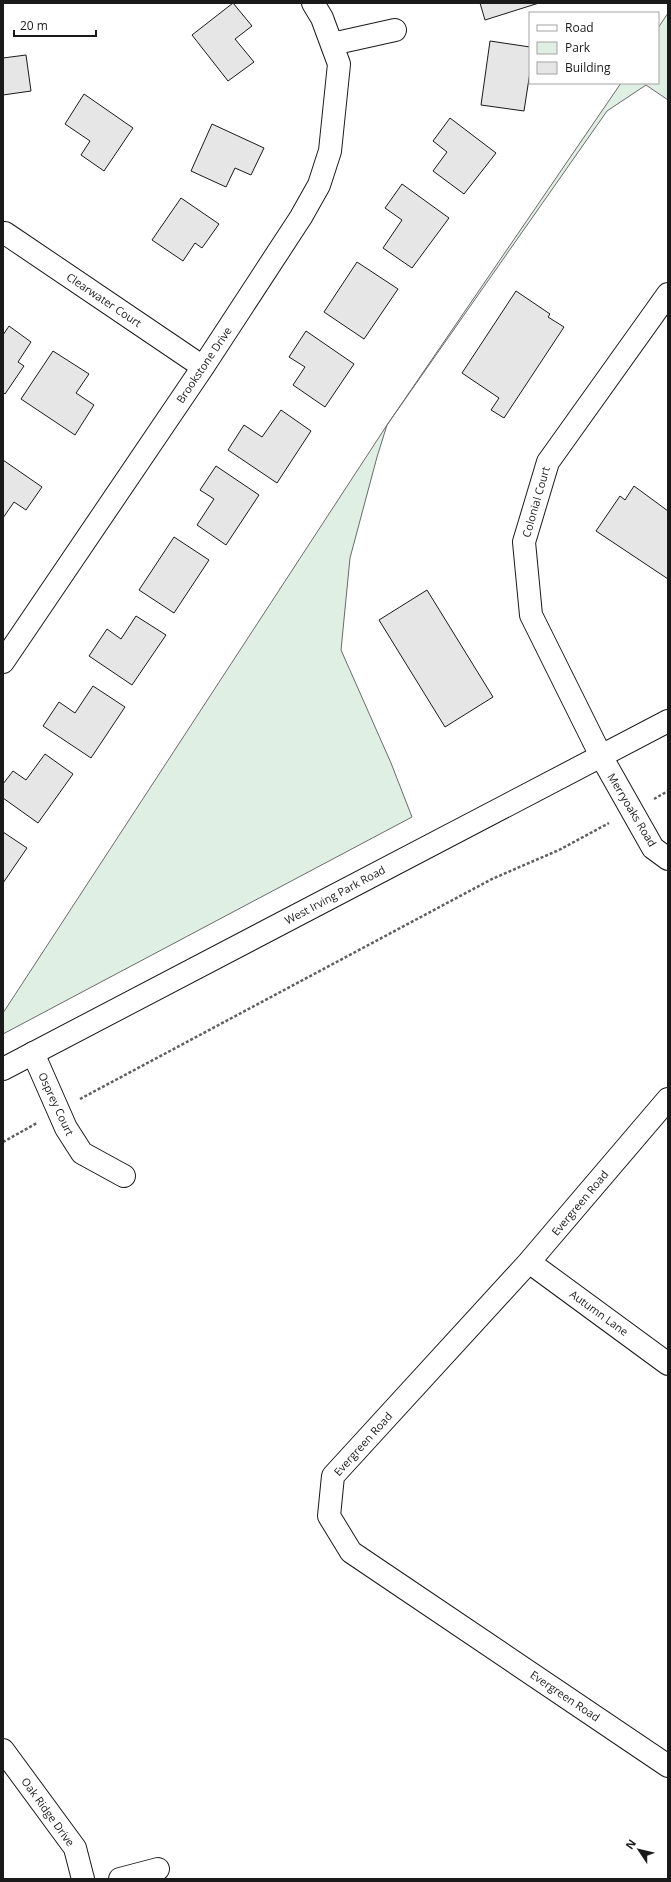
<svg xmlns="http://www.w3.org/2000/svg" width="671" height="1882" font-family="'Open Sans',sans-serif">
	<rect width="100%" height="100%" fill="#fff"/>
	<path fill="#e0efe3" stroke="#6a6a6a" d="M 668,13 L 668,100 L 646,85 L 607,111 L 387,425 L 377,457 L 350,558 L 341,650 L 391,763 L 412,817 L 3,1034 L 3,1013 L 387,425 L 621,83 L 658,83 L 658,28 Z"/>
	<path fill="#e6e6e6" stroke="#1a1a1a" d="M 233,3 L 252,26 L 235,39 L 254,62 L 228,81 L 192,35 Z
		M 480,3 L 539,3 L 485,20 Z
		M 490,41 L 530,47 L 530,72 L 524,111 L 481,105 Z
		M 26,55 L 31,91 L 3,95 L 3,58 Z
		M 84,94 L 133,128 L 104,171 L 81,155 L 90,141 L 65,124 Z
		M 450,118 L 496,153 L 464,194 L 433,171 L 447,152 L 433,141 Z
		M 212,124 L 264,148 L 251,175 L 235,168 L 226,187 L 191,171 Z
		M 402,184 L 449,218 L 412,268 L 383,248 L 402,220 L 385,208 Z
		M 181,198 L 219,224 L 202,248 L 195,243 L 183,261 L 152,240 Z
		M 357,262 L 398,289 L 364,339 L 324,312 Z
		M 516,291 L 550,314 L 548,317 L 564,327 L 504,418 L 491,410 L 499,398 L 462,373 Z
		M 9,326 L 31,342 L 18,362 L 24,366 L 5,394 L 3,392 L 3,335 Z
		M 306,331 L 354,364 L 325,407 L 293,385 L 305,367 L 289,357 Z
		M 53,351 L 89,374 L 76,393 L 94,405 L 75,435 L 21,399 Z
		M 281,410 L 311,431 L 277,483 L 228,450 L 244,425 L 262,437 Z
		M 3,460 L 42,487 L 26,510 L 14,502 L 3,518 Z
		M 216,466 L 259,495 L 226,545 L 197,525 L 214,499 L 200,490 Z
		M 634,486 L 668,511 L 668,579 L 596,531 L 620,496 L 625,500 Z
		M 174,537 L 209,560 L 174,613 L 139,590 Z
		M 427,590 L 493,697 L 445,727 L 379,620 Z
		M 136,616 L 166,635 L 132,685 L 89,656 L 107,629 L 121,639 Z
		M 93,686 L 125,707 L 91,758 L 43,726 L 59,702 L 75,713 Z
		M 45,754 L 73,774 L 38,823 L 3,798 L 3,784 L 13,771 L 26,780 Z
		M 3,832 L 27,848 L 3,883 Z"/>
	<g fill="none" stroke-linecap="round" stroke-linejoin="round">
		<defs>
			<path id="minor" d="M 332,44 L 395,30
				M 5,233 L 203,367
				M 668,294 L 548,462 L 524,542 L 531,615 L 601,756 L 653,848 L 668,859
				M 3,662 L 203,367 L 301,217 L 319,185 L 330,151 L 339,64 L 322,18 L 313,3
				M 33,1053 L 66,1128 L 82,1153 L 124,1176
				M 668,1099 L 529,1262 L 333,1476 L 329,1516 L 351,1552 L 668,1766
				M 529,1262 L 668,1364
				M 3,1750 L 75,1848 L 83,1879
				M 120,1879 L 158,1869"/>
			<path id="major" d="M 3,1069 L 668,721"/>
		</defs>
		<use href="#minor" stroke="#1a1a1a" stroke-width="24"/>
		<use href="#major" stroke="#1a1a1a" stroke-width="24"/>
		<path stroke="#5f5f5f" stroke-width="2.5" stroke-dasharray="3 2" stroke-linecap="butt" d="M 654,799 L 668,791
			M 80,1099 L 492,879 L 559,850 L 609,823
			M 3,1142 L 37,1123"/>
		<use href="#minor" stroke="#fff" stroke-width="22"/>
		<use href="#major" stroke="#fff" stroke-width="22"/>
	</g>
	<g text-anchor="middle" stroke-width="3" stroke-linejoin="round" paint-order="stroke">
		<g font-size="11" fill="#1a1a1a" stroke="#fff">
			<text transform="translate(104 300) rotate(34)" y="4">Clearwater Court</text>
			<text transform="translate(204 365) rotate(-56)" y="4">Brookstone Drive</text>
			<text transform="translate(536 502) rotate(-74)" y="4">Colonial Court</text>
			<text transform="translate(632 810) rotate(59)" y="4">Merryoaks Road</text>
			<text transform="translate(335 895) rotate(-28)" y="4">West Irving Park Road</text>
			<text transform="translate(56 1104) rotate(65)" y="4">Osprey Court</text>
			<text transform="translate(580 1203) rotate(-50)" y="4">Evergreen Road</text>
			<text transform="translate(599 1313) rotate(36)" y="4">Autumn Lane</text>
			<text transform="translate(363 1444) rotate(-48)" y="4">Evergreen Road</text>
			<text transform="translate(565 1696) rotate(34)" y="4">Evergreen Road</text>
			<text transform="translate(48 1812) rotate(54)" y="4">Oak Ridge Drive</text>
		</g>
	</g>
	<rect width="671" height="1882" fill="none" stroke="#1a1a1a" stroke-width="8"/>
	<rect x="529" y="12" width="130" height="72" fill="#ffffff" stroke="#a3a3a3"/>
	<rect x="537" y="25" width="20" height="6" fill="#ffffff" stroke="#a3a3a3"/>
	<text x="565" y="32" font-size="12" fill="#1a1a1a">Road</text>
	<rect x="537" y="42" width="20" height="12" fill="#e0efe3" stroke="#a3a3a3"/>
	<text x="565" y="52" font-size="12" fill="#1a1a1a">Park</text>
	<rect x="537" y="62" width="20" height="12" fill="#e6e6e6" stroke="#a3a3a3"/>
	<text x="565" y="72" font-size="12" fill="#1a1a1a">Building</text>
	<g transform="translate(639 1850) rotate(305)" stroke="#ffffff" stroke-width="3" paint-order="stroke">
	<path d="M0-3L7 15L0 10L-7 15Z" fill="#1a1a1a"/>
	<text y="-6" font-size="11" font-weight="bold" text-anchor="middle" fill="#1a1a1a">N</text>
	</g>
	<path d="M14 30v6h82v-6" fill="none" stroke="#1a1a1a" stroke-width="2"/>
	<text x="20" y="30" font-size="12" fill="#1a1a1a" stroke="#ffffff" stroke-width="3" paint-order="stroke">20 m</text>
</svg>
